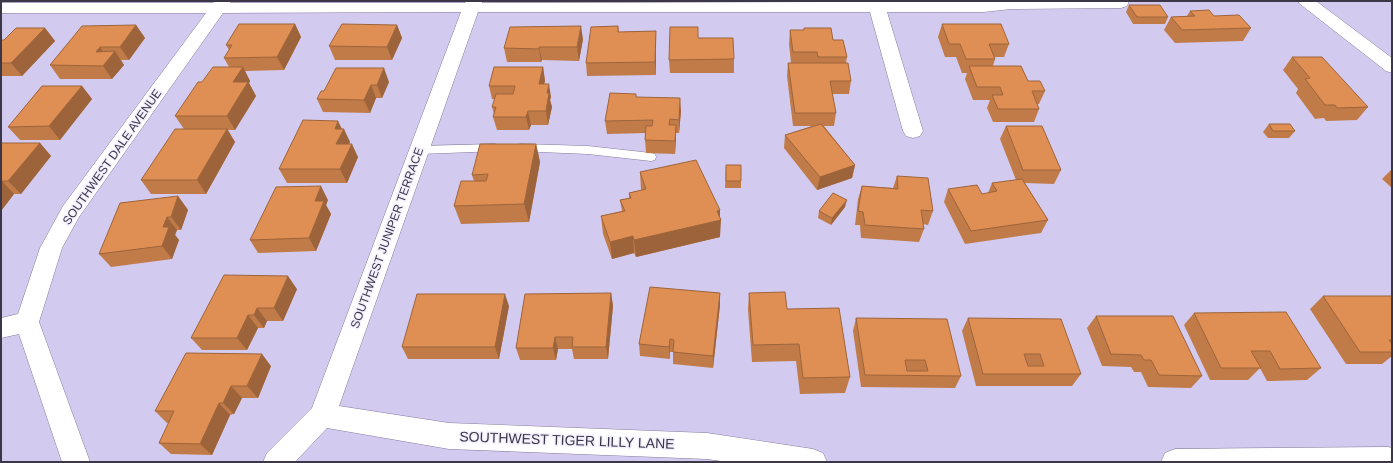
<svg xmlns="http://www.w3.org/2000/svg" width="1393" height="463" font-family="Arial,sans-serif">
	<rect width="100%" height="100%" fill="#d3cbef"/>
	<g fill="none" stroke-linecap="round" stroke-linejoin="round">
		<defs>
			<path id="lane" d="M 495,144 L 499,145 L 500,148 L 499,151 L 420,154 L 416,153 L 415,150 L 416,147 L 420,146 Z
				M 521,144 L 588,146 L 651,153 L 655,154 L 656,157 L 655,160 L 651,161 L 588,154 L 517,151 L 516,148 L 517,145 Z"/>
			<path id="street" d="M 215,1 L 231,1 L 230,3 L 465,3 L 466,1 L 482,1 L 482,3 L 1129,1 L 1127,6 L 1121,8 L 1011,9 L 984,12 L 887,12 L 923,131 L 920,136 L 913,138 L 906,136 L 903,131 L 870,12 L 478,12 L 339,406 L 449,423 L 707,433 L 813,449 L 823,453 L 827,462 L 728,462 L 707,459 L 449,449 L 327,428 L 295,462 L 263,462 L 267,453 L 312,408 L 461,12 L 223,13 L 79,217 L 62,248 L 39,322 L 90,462 L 62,462 L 19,334 L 1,338 L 1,318 L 18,314 L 40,248 L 63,206 L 206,13 L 1,13 L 1,3 L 213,3 Z
				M 1388,447 L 1392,448 L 1392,462 L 1161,462 L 1165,453 L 1175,449 Z"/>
			<path id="secondary" d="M 1298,1 L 1316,1 L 1392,58 L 1392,73 L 1386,71 L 1300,4 Z"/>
		</defs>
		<use href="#lane" stroke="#847c9d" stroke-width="1"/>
		<use href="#street" stroke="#847c9d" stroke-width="1"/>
		<use href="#secondary" stroke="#847c9d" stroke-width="1"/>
		<use href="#lane" fill="#fff" fill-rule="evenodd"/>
		<use href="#street" fill="#fff" fill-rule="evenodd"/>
		<use href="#secondary" fill="#fff" fill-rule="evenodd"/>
	</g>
	<path fill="#c17b48" d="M 1129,5 L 1168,17 L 1165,24 L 1133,24 L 1126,12 Z
		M 1190,11 L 1214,16 L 1251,28 L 1243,41 L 1175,43 L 1164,30 L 1171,17 L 1187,16 Z
		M 295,24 L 301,37 L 284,70 L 245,71 L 250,81 L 249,83 L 256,96 L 235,130 L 228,130 L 235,142 L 206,194 L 151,194 L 141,180 L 184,129 L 175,116 L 202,82 L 229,67 L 224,58 L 229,50 L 226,45 Z
		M 942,24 L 1009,44 L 1004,57 L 994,57 L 995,59 L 993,66 L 1028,81 L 1045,91 L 1039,104 L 1037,104 L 1039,109 L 1034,122 L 993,122 L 987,108 L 990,100 L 973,100 L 965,79 L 967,73 L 962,73 L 956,57 L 945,57 L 938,37 Z
		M 136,25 L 145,38 L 129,60 L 121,60 L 124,65 L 112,79 L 60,79 L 50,65 Z
		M 397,25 L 402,38 L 392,60 L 335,60 L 329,46 Z
		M 618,26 L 619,32 L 656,31 L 656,75 L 587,76 L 586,63 Z
		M 45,28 L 55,41 L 22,76 L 1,76 L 1,40 L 4,40 Z
		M 804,28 L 833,40 L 847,57 L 846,63 L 851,81 L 849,94 L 832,94 L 836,113 L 834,126 L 824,126 L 855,165 L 852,178 L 817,190 L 784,148 L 785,135 L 812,126 L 793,126 L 787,76 L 788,63 L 791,63 L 789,44 L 790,30 L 804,30 Z
		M 698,38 L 734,59 L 734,73 L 670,73 L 669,60 Z
		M 583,39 L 579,61 L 542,60 L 541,62 L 507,62 L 504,48 Z
		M 1292,57 L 1368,107 L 1357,120 L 1326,121 L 1324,118 L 1315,119 L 1296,93 L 1298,89 L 1283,70 Z
		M 543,67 L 545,81 L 544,84 L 551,97 L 550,100 L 552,107 L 548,125 L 531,125 L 529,130 L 497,130 L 493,117 L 494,114 L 492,107 L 495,99 L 492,99 L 489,86 Z
		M 389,82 L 382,98 L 376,98 L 370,113 L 323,112 L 317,99 L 324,91 Z
		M 82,86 L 92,99 L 60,140 L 20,140 L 8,127 Z
		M 636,97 L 681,111 L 679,133 L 676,133 L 675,154 L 646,153 L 645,140 L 646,133 L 607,134 L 605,121 Z
		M 1269,124 L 1295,131 L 1289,138 L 1268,138 L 1263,132 Z
		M 1006,126 L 1061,170 L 1054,184 L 1025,183 L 1048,220 L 1041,233 L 965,244 L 944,202 L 948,189 L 982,194 L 988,193 L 992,183 L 1016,180 L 1000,139 Z
		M 342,129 L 350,142 L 349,144 L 358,157 L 347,183 L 287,183 L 279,169 Z
		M 1,143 L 40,143 L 51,156 L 21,194 L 14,194 L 1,211 Z
		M 536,144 L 540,162 L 529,222 L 461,224 L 454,206 L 474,181 L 472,175 Z
		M 726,165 L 741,181 L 741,188 L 725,188 Z
		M 1392,169 L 1392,188 L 1382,179 Z
		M 640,172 L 720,210 L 720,237 L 636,257 L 634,253 L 612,259 L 603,234 L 601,216 L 622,211 L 620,200 L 629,198 L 629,193 L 641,190 Z
		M 897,176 L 933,211 L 928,225 L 923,224 L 924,229 L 919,242 L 861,238 L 860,225 L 855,225 L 858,199 L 862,186 L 893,188 Z
		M 178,196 L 188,210 L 181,230 L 177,230 L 175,235 L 179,240 L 172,259 L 111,267 L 99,254 Z
		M 328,200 L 326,205 L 331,214 L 316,251 L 258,253 L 250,240 Z
		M 845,207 L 831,225 L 818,218 L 819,211 Z
		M 297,289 L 283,321 L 267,321 L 264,328 L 258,328 L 247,350 L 202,350 L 191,338 Z
		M 611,293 L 613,306 L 608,359 L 574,359 L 572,349 L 558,349 L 556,360 L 520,360 L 516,348 Z
		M 720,293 L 720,305 L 713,368 L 673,364 L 673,352 L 670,352 L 670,359 L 640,356 L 639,344 Z
		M 749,293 L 787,309 L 850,377 L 845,393 L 800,394 L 796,361 L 752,362 L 748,310 Z
		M 1323,296 L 1392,296 L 1392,356 L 1382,364 L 1346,364 L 1310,309 Z
		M 509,306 L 499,359 L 408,359 L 402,347 Z
		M 1194,313 L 1321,368 L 1307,380 L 1267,381 L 1260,368 L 1248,380 L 1210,380 L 1184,325 Z
		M 1096,316 L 1202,376 L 1191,388 L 1148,387 L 1141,372 L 1134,372 L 1131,367 L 1102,366 L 1087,328 Z
		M 856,318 L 961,376 L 955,388 L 861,387 L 853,331 Z
		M 968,318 L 1081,374 L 1072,386 L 976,386 L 962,331 Z
		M 271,366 L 258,398 L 242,398 L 234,414 L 230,415 L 212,455 L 171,454 L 159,443 L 169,423 L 167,423 L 155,411 Z"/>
	<path fill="#9d643b" d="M 295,24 L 301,37 L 284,70 L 277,57 Z
		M 136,25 L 145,38 L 129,60 L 120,47 Z
		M 397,25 L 402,38 L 392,60 L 387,47 Z
		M 581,26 L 583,39 L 579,61 L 577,47 Z
		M 45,28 L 55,41 L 22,76 L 11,63 Z
		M 656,31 L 656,75 L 655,62 Z
		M 100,47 L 108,59 L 115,51 L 124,65 L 112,79 L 103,66 L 96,52 Z
		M 539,47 L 542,60 L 541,62 L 539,49 Z
		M 243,67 L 250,81 L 249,83 L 256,96 L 235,130 L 227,116 L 233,82 Z
		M 543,67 L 545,81 L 541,97 L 539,84 Z
		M 384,68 L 389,82 L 382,98 L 377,85 Z
		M 549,84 L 551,97 L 550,100 L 552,107 L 548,125 L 546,111 L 547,93 Z
		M 371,85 L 376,98 L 370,113 L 364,100 Z
		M 82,86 L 92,99 L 60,140 L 49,126 Z
		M 680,98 L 681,111 L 679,133 L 679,120 Z
		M 528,111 L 531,125 L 529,130 L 526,117 Z
		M 338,121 L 343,131 L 344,129 L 350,142 L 342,157 L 336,144 L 335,129 Z
		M 676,125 L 676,138 L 675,154 L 675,141 Z
		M 227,129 L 235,142 L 206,194 L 197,180 Z
		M 40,143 L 51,156 L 21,194 L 8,181 Z
		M 352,144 L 358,157 L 347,183 L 340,169 Z
		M 536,144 L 540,162 L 529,222 L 524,204 Z
		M 855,165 L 852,178 L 817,190 L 820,177 Z
		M 2,181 L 14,194 L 1,211 L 1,182 Z
		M 321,186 L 328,200 L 326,205 L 331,214 L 316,251 L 309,238 L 315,201 Z
		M 178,196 L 188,210 L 181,230 L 171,217 Z
		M 847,200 L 845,207 L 831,225 L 832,218 Z
		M 720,210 L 720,220 L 721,220 L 720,237 L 636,257 L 634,240 Z
		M 167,217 L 177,230 L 175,235 L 179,240 L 172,259 L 162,246 L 163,227 Z
		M 633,236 L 634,253 L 612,259 L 610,242 Z
		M 288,276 L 297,289 L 283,321 L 274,308 Z
		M 611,293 L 613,306 L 608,359 L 606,347 Z
		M 720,293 L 720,305 L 713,368 L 713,356 Z
		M 505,294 L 509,306 L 499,359 L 495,347 Z
		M 257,308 L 267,321 L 264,328 L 254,315 Z
		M 248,315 L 258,328 L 247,350 L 237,338 Z
		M 555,337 L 558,349 L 556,360 L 553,348 Z
		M 670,339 L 670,359 L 669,347 Z
		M 262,354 L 271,366 L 258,398 L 247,386 Z
		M 231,386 L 242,398 L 234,414 L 223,403 Z
		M 219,403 L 230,415 L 212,455 L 200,444 Z"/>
	<path fill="#e08f54" stroke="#9d643b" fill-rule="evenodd" d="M 1129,5 L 1160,5 L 1168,17 L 1137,17 Z
		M 1209,10 L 1214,16 L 1239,15 L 1251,28 L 1182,30 L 1171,17 L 1195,16 L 1190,11 Z
		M 239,24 L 295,24 L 277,57 L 224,58 L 232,45 L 226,45 Z
		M 342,24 L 397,25 L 387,47 L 329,46 Z
		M 942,24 L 1001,24 L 1009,44 L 989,44 L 995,59 L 966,59 L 960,44 L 949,44 Z
		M 136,25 L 120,47 L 100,47 L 96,52 L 115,51 L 103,66 L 50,65 L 82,26 Z
		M 581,26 L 577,47 L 539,47 L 539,49 L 504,48 L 510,27 Z
		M 618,26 L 618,32 L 656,31 L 655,62 L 586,63 L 591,27 Z
		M 670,27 L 698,27 L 698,38 L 733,38 L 734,59 L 669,60 Z
		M 16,28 L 45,28 L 11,63 L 1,63 L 1,40 L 4,40 Z
		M 804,28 L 831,28 L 833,40 L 843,40 L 847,57 L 818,57 L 817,52 L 793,52 L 790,30 L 804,30 Z
		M 1292,57 L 1322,57 L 1368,107 L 1337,108 L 1335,105 L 1325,105 L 1305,79 L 1310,78 Z
		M 788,63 L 848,63 L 851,81 L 830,81 L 836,113 L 795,113 Z
		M 969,66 L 1021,66 L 1028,81 L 1040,81 L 1045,91 L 1032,91 L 1039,109 L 998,109 L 992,95 L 1003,95 L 1000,87 L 977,87 Z
		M 213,67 L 243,67 L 233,82 L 248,82 L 227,116 L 175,116 L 198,82 L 202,82 Z
		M 494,67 L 543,67 L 539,84 L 549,84 L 547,93 L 549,93 L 546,111 L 528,111 L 526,117 L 493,117 L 496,107 L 492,107 L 496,94 L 513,94 L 515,86 L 489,86 Z
		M 336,68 L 384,68 L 377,85 L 371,85 L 364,100 L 317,99 L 321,91 L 324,91 Z
		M 42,86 L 82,86 L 49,126 L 8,127 Z
		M 610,93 L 636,94 L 636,97 L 680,98 L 679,120 L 670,119 L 669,125 L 676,125 L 675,141 L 645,140 L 646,126 L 652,126 L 653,120 L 605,121 Z
		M 303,120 L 338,121 L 335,129 L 344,129 L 336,144 L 352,144 L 340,169 L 279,169 Z
		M 821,124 L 855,165 L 820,177 L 785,135 Z
		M 1269,124 L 1290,124 L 1295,131 L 1273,131 Z
		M 1006,126 L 1042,126 L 1061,170 L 1023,170 Z
		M 175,129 L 227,129 L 197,180 L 141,180 Z
		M 1,143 L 40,143 L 8,181 L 2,181 L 1,182 Z
		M 480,144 L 536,144 L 524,204 L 454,206 L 461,181 L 486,181 L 488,174 L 472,175 Z
		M 696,160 L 720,210 L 717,211 L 721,220 L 634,240 L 633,236 L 610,242 L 601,216 L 625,211 L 620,200 L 631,198 L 629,193 L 646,189 L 640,172 Z
		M 726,165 L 741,165 L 741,181 L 726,181 Z
		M 897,176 L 928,178 L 933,211 L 921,210 L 924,229 L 865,225 L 863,212 L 858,211 L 862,186 L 898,189 Z
		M 1022,179 L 1048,220 L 971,231 L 948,189 L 977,185 L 982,194 L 997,191 L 992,183 Z
		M 321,186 L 315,201 L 324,201 L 309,238 L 250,240 L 276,187 Z
		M 833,193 L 847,200 L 832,218 L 819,211 Z
		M 178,196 L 171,217 L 167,217 L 163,227 L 169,227 L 162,246 L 99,254 L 120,203 Z
		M 224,275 L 288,276 L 274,308 L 257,308 L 254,315 L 248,315 L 237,338 L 191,338 Z
		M 650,287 L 720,293 L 713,356 L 673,352 L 674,340 L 670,339 L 669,347 L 639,344 Z
		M 785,292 L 787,309 L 839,308 L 850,377 L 803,378 L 799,344 L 753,345 L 749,293 Z
		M 611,293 L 606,347 L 572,347 L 573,337 L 555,337 L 553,348 L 516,348 L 525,294 Z
		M 417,294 L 505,294 L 495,347 L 402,347 Z
		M 1323,296 L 1392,296 L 1392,340 L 1389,340 L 1392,344 L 1392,352 L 1360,352 Z
		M 1286,312 L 1321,368 L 1280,369 L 1270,351 L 1251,351 L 1261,368 L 1221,368 L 1194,313 Z
		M 1096,316 L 1173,316 L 1202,376 L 1159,375 L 1151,360 L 1144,360 L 1141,355 L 1111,354 Z
		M 856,318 L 947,319 L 961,376 L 865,375 ZM 905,360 L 925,360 L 928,371 L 907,371 Z
		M 968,318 L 1061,319 L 1081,374 L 983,374 ZM 1024,354 L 1040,354 L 1044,366 L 1028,366 Z
		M 186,353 L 262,354 L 247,386 L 231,386 L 223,403 L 219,403 L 200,444 L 159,443 L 174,411 L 155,411 Z"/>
	<g text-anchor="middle" stroke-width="3" stroke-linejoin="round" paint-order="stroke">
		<g font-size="12" fill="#3b3746" stroke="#f3effe">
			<text transform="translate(112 157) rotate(-55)" y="4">SOUTHWEST DALE AVENUE</text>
			<text transform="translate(387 238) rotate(-70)" y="4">SOUTHWEST JUNIPER TERRACE</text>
		</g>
		<g font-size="14" fill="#3b3746" stroke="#f3effe">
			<text transform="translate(567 440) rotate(2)" y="5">SOUTHWEST TIGER LILLY LANE</text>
		</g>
	</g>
	<rect width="1393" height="463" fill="none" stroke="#3b3746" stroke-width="4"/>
</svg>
